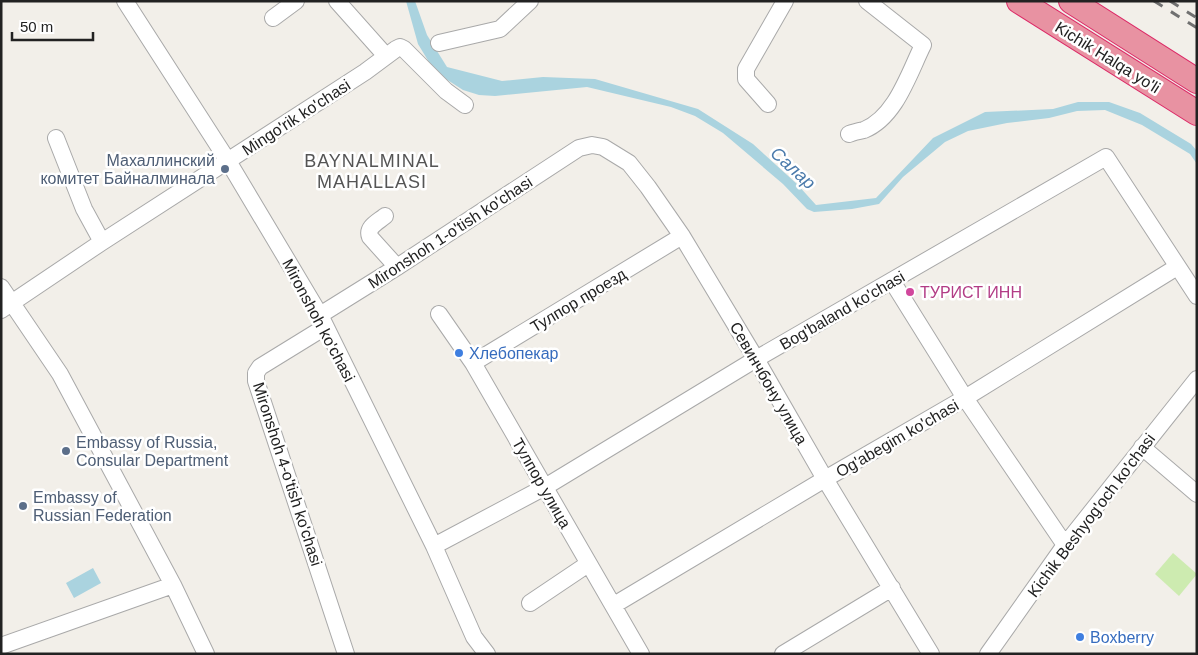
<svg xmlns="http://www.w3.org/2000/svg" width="1198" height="655" font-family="Helvetica,sans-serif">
	<rect width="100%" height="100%" fill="#f2efe9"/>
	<path fill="#cdebb0" d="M 1173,553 L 1197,574 L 1179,596 L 1155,574 Z"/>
	<path fill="#aad3df" d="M 406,1 L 415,1 L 427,35 L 447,67 L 502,81 L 543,77 L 595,79 L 698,109 L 753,144 L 797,184 L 816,205 L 876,198 L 933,138 L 985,112 L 1053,109 L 1078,102 L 1109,102 L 1140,113 L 1191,144 L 1197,151 L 1197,164 L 1190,154 L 1142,125 L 1105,110 L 1077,111 L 1049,118 L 1007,123 L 968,131 L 945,142 L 903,177 L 879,204 L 852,209 L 814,212 L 807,209 L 783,184 L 723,133 L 695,116 L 671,107 L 587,87 L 495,96 L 479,95 L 463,90 L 435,72 L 418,44 Z
		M 93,568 L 101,583 L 74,598 L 66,583 Z"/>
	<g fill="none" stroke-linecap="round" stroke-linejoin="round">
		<defs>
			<path id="minor" d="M 125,1 L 228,161 L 320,315 L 434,546 L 474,637 L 487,654
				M 337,1 L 386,56
				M 273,18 L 296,1
				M 439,43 L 500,29 L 530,1
				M 768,104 L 746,79 L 746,69 L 785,1
				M 849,134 C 854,132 859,131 864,130 C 896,117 909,73 923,45 L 867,1
				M 56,138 L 84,209 L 102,242
				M 385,216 C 378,222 366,227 370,237 L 397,267
				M 892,281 L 965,398 L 1065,545
				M 1,287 L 60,374 L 173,585 L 206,654
				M 1,310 L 102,242 L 365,72 L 396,49 L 400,47 L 404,49 L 446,91 L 465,105
				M 439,314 L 473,363 L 641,654
				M 320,315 L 397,267 L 579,148 L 592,145 L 603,147 L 629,163 L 648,187 L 682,236 L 756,359 L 825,479 L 931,654
				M 325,327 L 260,367 L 256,373 L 256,381 L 346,654
				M 473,363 L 682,236
				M 1142,447 L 1197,494
				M 434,546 L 545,487 L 756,359 L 1106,157 L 1197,296
				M 530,603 L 588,564
				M 614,605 L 825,479 L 965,398 L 1177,267
				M 1,646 L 173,585
				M 783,654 L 892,588
				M 988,654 L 1065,545 L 1197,379"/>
			<path id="highway" d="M 1019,1 L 1197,113
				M 1071,1 L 1197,81"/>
		</defs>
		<use href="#minor" stroke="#a9a9a9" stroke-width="18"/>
		<use href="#highway" stroke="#dc2a67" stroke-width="26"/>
		<use href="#minor" stroke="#fff" stroke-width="16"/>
		<use href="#highway" stroke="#e892a2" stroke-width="24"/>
		<path stroke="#707070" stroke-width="3" stroke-dasharray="10 10" stroke-linecap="butt" d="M 1154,1 L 1197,28
			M 1170,1 L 1197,18"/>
	</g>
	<g fill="#5c6f8a" stroke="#fff" stroke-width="2">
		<circle cx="225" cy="169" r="5"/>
		<circle cx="66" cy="451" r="5"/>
		<circle cx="23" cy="506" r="5"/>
	</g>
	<circle fill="#d1479c" stroke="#fff" stroke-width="2" cx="910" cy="292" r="5"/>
	<g fill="#3f7fe0" stroke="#fff" stroke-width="2">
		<circle cx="459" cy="353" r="5"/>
		<circle cx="1080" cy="637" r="5"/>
	</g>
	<g text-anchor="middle" stroke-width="5" stroke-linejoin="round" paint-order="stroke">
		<g font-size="16" fill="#222" stroke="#fff">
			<text transform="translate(1108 57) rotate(32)" y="6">Kichik Halqa yo'li</text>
			<text transform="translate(296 117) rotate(-33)" y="6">Mingo'rik ko'chasi</text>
			<text transform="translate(450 232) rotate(-33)" y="6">Mironshoh 1-o'tish ko'chasi</text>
			<text transform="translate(578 300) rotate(-31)" y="6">Тулпор проезд</text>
			<text transform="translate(842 310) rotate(-30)" y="6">Bog'baland ko'chasi</text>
			<text transform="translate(319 320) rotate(62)" y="6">Mironshoh ko'chasi</text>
			<text transform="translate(769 383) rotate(60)" y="6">Севинчбону улица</text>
			<text transform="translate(897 438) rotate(-30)" y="6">Og'abegim ko'chasi</text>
			<text transform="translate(288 474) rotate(72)" y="6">Mironshoh 4-o'tish ko'chasi</text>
			<text transform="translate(542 483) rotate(60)" y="6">Тулпор улица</text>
			<text transform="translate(1091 515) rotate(-53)" y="6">Kichik Beshyog'och ko'chasi</text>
		</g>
		<g font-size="16" fill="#4e5e75" stroke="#fff" text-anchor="start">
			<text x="215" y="166" text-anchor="end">Махаллинский<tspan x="215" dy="18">комитет Байналминала</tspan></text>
			<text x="76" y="448">Embassy of Russia,<tspan x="76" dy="18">Consular Department</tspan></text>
			<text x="33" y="503">Embassy of<tspan x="33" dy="18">Russian Federation</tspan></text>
		</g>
		<g font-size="16" fill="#b23c85" stroke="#fff" text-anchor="start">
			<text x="920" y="298">ТУРИСТ ИНН</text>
		</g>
		<g font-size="16" fill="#366cbe" stroke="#fff" text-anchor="start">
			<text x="469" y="359">Хлебопекар</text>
			<text x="1090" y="643">Boxberry</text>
		</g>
		<g font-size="18" letter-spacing="1" fill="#555" stroke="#fff">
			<text x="372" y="167">BAYNALMINAL<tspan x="372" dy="21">MAHALLASI</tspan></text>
		</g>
		<g font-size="18" font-style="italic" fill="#4a7aab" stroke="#fff">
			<text transform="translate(793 168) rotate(42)" y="6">Салар</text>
		</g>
	</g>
	<rect width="1198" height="655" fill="none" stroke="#222222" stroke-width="5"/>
	<path d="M12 32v8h81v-8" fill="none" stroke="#222222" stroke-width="2.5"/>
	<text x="20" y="32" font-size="15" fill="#222222" stroke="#ffffff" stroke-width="4" paint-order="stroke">50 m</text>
</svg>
